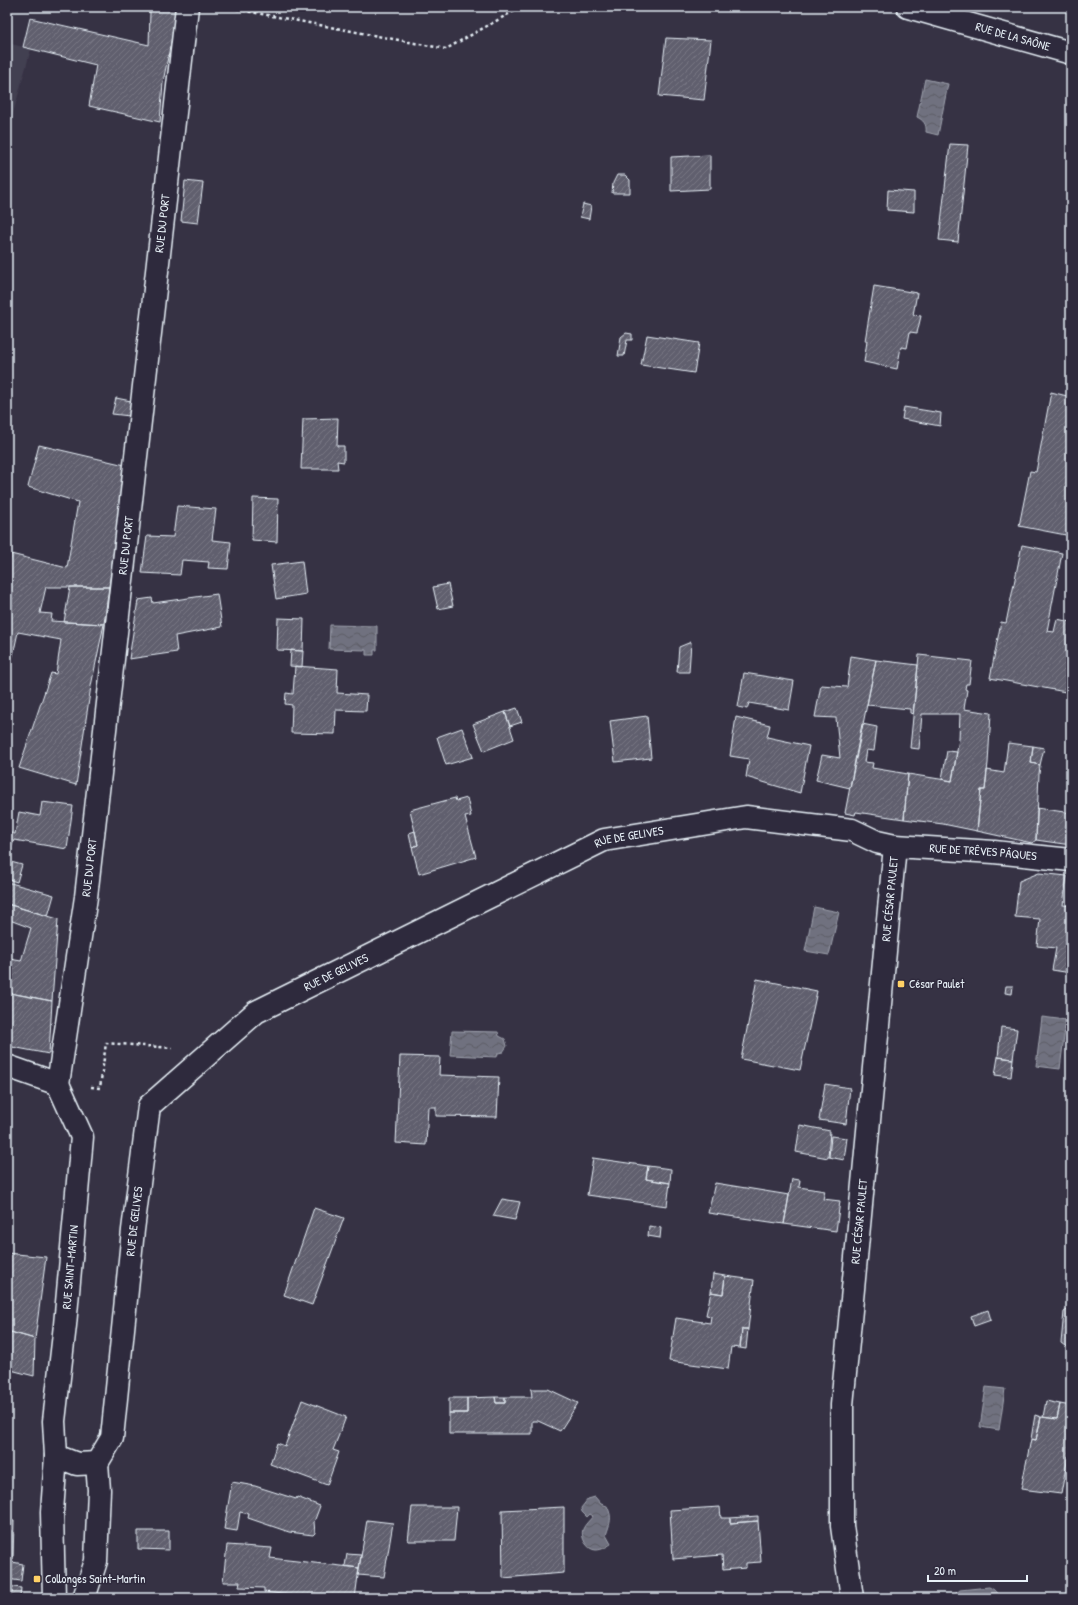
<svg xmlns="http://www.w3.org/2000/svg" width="1078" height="1605" font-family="'Patrick Hand',sans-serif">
	<defs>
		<pattern id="water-waves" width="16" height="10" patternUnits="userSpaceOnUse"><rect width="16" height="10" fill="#70717f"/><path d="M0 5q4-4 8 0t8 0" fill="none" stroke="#5b5c64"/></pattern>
		<pattern id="building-hatch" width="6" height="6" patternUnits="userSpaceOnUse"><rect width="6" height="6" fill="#605e6e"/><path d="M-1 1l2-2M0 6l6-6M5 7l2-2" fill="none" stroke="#777683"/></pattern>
	</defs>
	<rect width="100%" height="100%" fill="#363244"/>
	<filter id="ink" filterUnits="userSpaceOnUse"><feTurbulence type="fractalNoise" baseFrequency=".025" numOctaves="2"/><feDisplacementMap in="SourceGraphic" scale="8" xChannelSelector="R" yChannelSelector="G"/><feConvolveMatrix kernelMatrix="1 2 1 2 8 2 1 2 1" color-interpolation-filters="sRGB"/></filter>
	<g filter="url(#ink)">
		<path fill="#433f51" d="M 7,43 L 31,49 L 7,135 Z"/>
		<path fill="url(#water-waves)" stroke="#a0a4af" d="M 925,79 L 948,84 L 938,135 L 926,132 C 927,124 923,120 917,117 Z
			M 330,625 L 377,626 L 377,650 L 374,650 L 374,655 L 366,655 L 366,650 L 329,649 Z
			M 814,907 L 839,912 L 829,955 L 805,951 Z
			M 1042,1017 L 1066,1020 L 1060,1069 L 1036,1066 Z
			M 452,1031 L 498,1032 L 499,1036 L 505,1039 L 507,1046 L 503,1052 L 498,1053 L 497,1057 L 450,1055 Z
			M 986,1387 L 1005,1389 L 999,1430 L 980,1427 Z
			M 595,1497 L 601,1504 L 607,1506 C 613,1518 610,1523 606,1535 L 611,1544 C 606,1547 602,1550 596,1550 C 587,1550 580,1537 583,1529 C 585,1524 590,1520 593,1516 L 590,1514 L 587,1517 L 582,1512 L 581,1508 L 588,1499 Z
			M 989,1587 C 995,1590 997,1592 998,1598 L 955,1598 L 956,1593 L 960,1590 Z"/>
		<path fill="url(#building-hatch)" stroke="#e8f1f8" d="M 146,7 L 178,7 L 163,82 L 160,122 L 89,106 L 96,65 L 23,47 L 30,18 L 149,45 L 150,12 L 145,11 Z
			M 666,38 L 711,40 L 704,100 L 659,96 Z
			M 950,144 L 968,145 L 958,242 L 939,240 Z
			M 710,155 L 710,189 L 671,191 L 671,157 Z
			M 617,175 L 625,175 L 630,180 L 630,193 L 612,193 L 613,183 Z
			M 185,181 L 203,183 L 198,223 L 181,221 Z
			M 888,190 L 914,192 L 914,212 L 887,210 Z
			M 583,204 L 591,206 L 589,219 L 580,217 Z
			M 874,286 L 917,293 L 913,315 L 921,316 L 917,333 L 910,332 L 907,348 L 901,347 L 897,369 L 864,362 L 867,341 L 865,341 Z
			M 626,333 L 632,334 L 632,340 L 627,340 L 624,356 L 618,356 L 621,337 Z
			M 647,335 L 699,343 L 694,373 L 641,365 Z
			M 1051,392 L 1071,397 L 1071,536 L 1019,526 L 1030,471 L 1036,472 Z
			M 116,398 L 131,401 L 130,416 L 112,414 Z
			M 904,407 L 941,413 L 940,426 L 902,419 Z
			M 338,418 L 337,446 L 344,446 L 344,462 L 337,461 L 338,469 L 301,469 L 303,419 Z
			M 39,445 L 125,465 L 109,587 L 46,587 L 40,613 L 52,614 L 51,621 L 104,624 L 91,686 L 76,785 L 19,768 L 51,673 L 56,674 L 61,640 L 18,632 L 12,660 L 7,659 L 7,572 L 11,554 L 67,568 L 78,502 L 28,487 Z
			M 253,498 L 278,499 L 277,542 L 252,540 Z
			M 177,506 L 216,509 L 212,540 L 231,542 L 228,569 L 208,568 L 209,562 L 182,560 L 180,575 L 142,573 L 147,536 L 173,537 Z
			M 1022,545 L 1062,553 L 1047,631 L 1054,632 L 1057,619 L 1071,622 L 1071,693 L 990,678 L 1001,622 L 1006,623 Z
			M 302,561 L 306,594 L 276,599 L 271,565 Z
			M 448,584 L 453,606 L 438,609 L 433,587 Z
			M 70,587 L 109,587 L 104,624 L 64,622 Z
			M 217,594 L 222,627 L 175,636 L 177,652 L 129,659 L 138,600 L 152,598 L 153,603 Z
			M 278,618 L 304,619 L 303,651 L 277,650 Z
			M 691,642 L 689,672 L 677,672 L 679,647 Z
			M 291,650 L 303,651 L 302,667 L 290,666 Z
			M 919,655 L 972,661 L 969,684 L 966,684 L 965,689 L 967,690 L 964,709 L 991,713 L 988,763 L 985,790 L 981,790 L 977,831 L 943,824 L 904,819 L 908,774 L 952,781 L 959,739 L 960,714 L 922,714 L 919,749 L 910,748 Z
			M 851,656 L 876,660 L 850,788 L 816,780 L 822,755 L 840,758 L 836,718 L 815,717 L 821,685 L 847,687 Z
			M 876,660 L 918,665 L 913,714 L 910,713 L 910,709 L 867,705 Z
			M 295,666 L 338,669 L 337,693 L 367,695 L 366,711 L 336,710 L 335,734 L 291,733 L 292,705 L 285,704 L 286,693 L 293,694 Z
			M 744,673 L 794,681 L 789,710 L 749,703 L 747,709 L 738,707 Z
			M 517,708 L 522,722 L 510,726 L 505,712 Z
			M 505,712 L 514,739 L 484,751 L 473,724 Z
			M 647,716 L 651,758 L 615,762 L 610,721 Z
			M 736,717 L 770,725 L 767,737 L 809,746 L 800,793 L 746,777 L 749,759 L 730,756 Z
			M 862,724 L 877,727 L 874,751 L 866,750 L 864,762 L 873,763 L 872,768 L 908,774 L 904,819 L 856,812 L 855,815 L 845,813 Z
			M 462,728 L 473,757 L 446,765 L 437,737 Z
			M 1008,743 L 1033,746 L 1031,763 L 1040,765 L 1039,774 L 1036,840 L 1032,843 L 977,831 L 981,790 L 985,790 L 987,770 L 1004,773 Z
			M 1033,746 L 1044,748 L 1040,765 L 1031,763 Z
			M 947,751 L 957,752 L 952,781 L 942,779 Z
			M 455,798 L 456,801 L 467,798 L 471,816 L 465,817 L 476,857 L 419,874 L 412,847 L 418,845 L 410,810 Z
			M 42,802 L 73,806 L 67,849 L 14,840 L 7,859 L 7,832 L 15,834 L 19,812 L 40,816 Z
			M 1037,808 L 1071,813 L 1071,845 L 1036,840 Z
			M 415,831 L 418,845 L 412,847 L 409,833 Z
			M 7,861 L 22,865 L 17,882 L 7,879 Z
			M 1039,873 L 1067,876 L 1063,905 L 1071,906 L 1071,973 L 1052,970 L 1056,948 L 1037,946 L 1040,919 L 1015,917 L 1019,881 Z
			M 7,882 L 54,895 L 48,916 L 7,904 Z
			M 7,904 L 58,919 L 52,1001 L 10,993 L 10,959 L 21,961 L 31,928 L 7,919 Z
			M 7,951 L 10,952 L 10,959 L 7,958 Z
			M 757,979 L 817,991 L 800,1070 L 741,1059 Z
			M 1006,986 L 1013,986 L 1012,994 L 1005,993 Z
			M 10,993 L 52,1001 L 49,1054 L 7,1046 L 7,1001 Z
			M 1001,1027 L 1017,1029 L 1013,1059 L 998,1057 Z
			M 400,1056 L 440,1057 L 439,1075 L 499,1077 L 497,1117 L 436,1116 L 436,1107 L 428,1107 L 426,1145 L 396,1143 Z
			M 998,1057 L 1013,1059 L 1011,1077 L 995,1075 Z
			M 825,1084 L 850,1088 L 846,1124 L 819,1120 Z
			M 800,1125 L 830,1131 L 828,1158 L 796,1152 Z
			M 831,1136 L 847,1138 L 844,1160 L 829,1157 Z
			M 593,1158 L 648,1166 L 646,1179 L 670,1183 L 667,1206 L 587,1195 Z
			M 648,1166 L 671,1169 L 670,1183 L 646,1179 Z
			M 792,1179 L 800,1180 L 799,1187 L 825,1191 L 823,1199 L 840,1201 L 836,1231 L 784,1224 Z
			M 715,1183 L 789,1195 L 784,1224 L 708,1213 Z
			M 502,1199 L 520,1202 L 515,1220 L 493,1216 Z
			M 314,1208 L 344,1218 L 312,1305 L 284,1295 Z
			M 649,1226 L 661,1228 L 660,1238 L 648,1236 Z
			M 7,1253 L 46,1257 L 35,1339 L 7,1331 Z
			M 713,1274 L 725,1276 L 723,1294 L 711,1292 Z
			M 725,1276 L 754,1280 L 748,1329 L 742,1329 L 740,1348 L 731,1347 L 728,1369 L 669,1361 L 676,1318 L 710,1323 L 711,1316 L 706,1315 L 711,1292 L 723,1294 Z
			M 988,1310 L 991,1320 L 974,1326 L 971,1316 Z
			M 1067,1310 L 1071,1310 L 1071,1347 L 1065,1346 L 1061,1343 L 1064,1312 Z
			M 742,1329 L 748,1329 L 746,1349 L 740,1348 Z
			M 7,1331 L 35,1339 L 34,1376 L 7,1369 Z
			M 531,1389 L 548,1389 L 578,1403 L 560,1431 L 538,1421 L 532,1421 L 532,1434 L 449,1434 L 449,1413 L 467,1413 L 467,1398 L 495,1397 L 496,1403 L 505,1403 L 505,1397 L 532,1397 Z
			M 495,1397 L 505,1397 L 505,1403 L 496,1403 Z
			M 449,1398 L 467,1398 L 467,1413 L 449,1413 Z
			M 302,1400 L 346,1417 L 333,1450 L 339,1452 L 327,1485 L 270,1464 L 277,1443 L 285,1446 Z
			M 1046,1401 L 1060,1404 L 1057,1419 L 1043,1417 Z
			M 1060,1404 L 1071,1406 L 1071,1456 L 1068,1456 L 1061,1494 L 1021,1489 L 1031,1439 L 1036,1440 L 1041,1417 L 1057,1419 Z
			M 1035,1415 L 1041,1417 L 1036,1440 L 1031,1439 Z
			M 232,1482 L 255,1486 L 296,1499 L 297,1497 L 320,1506 L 314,1522 L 315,1533 L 313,1535 L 289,1532 L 248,1518 L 249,1514 L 240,1512 L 237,1531 L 224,1529 Z
			M 412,1507 L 457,1507 L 454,1541 L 408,1541 Z
			M 564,1507 L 564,1573 L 503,1578 L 502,1510 Z
			M 720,1507 L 721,1518 L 730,1518 L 730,1523 L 758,1521 L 761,1562 L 746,1563 L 746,1568 L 723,1570 L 722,1555 L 673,1559 L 670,1510 Z
			M 758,1516 L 758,1521 L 730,1523 L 730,1518 Z
			M 7,1520 L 14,1521 L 13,1559 L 7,1558 Z
			M 367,1520 L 393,1523 L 384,1577 L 358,1575 Z
			M 138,1531 L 169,1531 L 169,1550 L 138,1549 Z
			M 227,1545 L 272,1548 L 270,1558 L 359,1568 L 355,1598 L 291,1598 L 291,1595 L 264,1592 L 264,1588 L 239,1587 L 240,1582 L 223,1582 Z
			M 347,1554 L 361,1555 L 359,1568 L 345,1566 Z
			M 7,1561 L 23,1564 L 21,1581 L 7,1579 Z
			M 7,1586 L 21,1588 L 20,1598 L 7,1598 Z"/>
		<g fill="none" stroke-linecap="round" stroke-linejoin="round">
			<defs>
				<g id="minor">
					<path id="s1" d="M 908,7 L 1071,53"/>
					<path d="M 7,1066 L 58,1084"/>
					<path id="s2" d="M 58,1084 L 86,897 L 187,7"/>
					<path d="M 56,1456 L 77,1464 L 97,1463"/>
					<path id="s3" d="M 97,1463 L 112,1438 L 133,1230 L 149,1106 L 256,1012 L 604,840 L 746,817 L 852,830 L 877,842 L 895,846 L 994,852 L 1071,860"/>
					<path id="s4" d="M 54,1598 L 52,1512 L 56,1456 L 54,1421 L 65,1325 L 82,1137 L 58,1084"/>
					<path d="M 84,1598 L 96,1561 L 99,1490 L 97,1463"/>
					<path id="s5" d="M 852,1598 L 842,1526 L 842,1405 L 895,846"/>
				</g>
			</defs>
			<use href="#minor" stroke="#e8f1f8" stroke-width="25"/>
			<path stroke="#e8f1f8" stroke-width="2.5" stroke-dasharray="3 3" stroke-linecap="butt" d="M 225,7 L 446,49 L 521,7
				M 91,1087 L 100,1088 L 106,1043 L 172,1048"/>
			<use href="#minor" stroke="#2f2a3d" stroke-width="22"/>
		</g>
	</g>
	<g fill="#ffd166" stroke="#2f2a3d" stroke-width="1.5">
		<rect x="897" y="980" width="8" height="8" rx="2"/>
		<rect x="33" y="1575" width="8" height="8" rx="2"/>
	</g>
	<g text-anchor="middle" stroke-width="3" stroke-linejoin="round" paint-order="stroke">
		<g font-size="12" fill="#e8f1f8" stroke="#2f2a3d">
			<text dy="4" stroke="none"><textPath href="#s1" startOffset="109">RUE DE LA SAÔNE</textPath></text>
			<text dy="4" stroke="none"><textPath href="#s2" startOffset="867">RUE DU PORT</textPath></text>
			<text dy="4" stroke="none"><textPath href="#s2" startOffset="543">RUE DU PORT</textPath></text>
			<text dy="4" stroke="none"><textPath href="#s3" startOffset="919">RUE DE GELIVES</textPath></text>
			<text dy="4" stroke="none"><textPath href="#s3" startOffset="1279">RUE DE TRÊVES PÂQUES</textPath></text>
			<text dy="4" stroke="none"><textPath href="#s2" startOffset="219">RUE DU PORT</textPath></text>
			<text dy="4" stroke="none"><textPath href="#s5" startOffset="702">RUE CÉSAR PAULET</textPath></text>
			<text dy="4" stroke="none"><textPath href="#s3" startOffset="595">RUE DE GELIVES</textPath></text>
			<text dy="4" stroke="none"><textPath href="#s3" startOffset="247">RUE DE GELIVES</textPath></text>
			<text dy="4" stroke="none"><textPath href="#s5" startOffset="378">RUE CÉSAR PAULET</textPath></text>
			<text dy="4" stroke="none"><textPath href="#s4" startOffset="332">RUE SAINT-MARTIN</textPath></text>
		</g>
		<g font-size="12" fill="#e8f1f8" stroke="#2f2a3d" text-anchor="start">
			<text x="909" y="988">César Paulet</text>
			<text x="45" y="1583">Collonges Saint-Martin</text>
		</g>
	</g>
	<rect width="1078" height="1605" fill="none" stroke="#2f2a3d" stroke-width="24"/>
	<rect x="12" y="12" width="1054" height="1581" fill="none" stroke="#e8f1f8" stroke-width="1.5" filter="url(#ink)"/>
	<path d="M928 1575v6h99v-6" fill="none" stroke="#e8f1f8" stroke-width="2"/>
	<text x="934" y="1575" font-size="12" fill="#e8f1f8" stroke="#2f2a3d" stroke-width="3" paint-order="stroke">20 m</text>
</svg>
